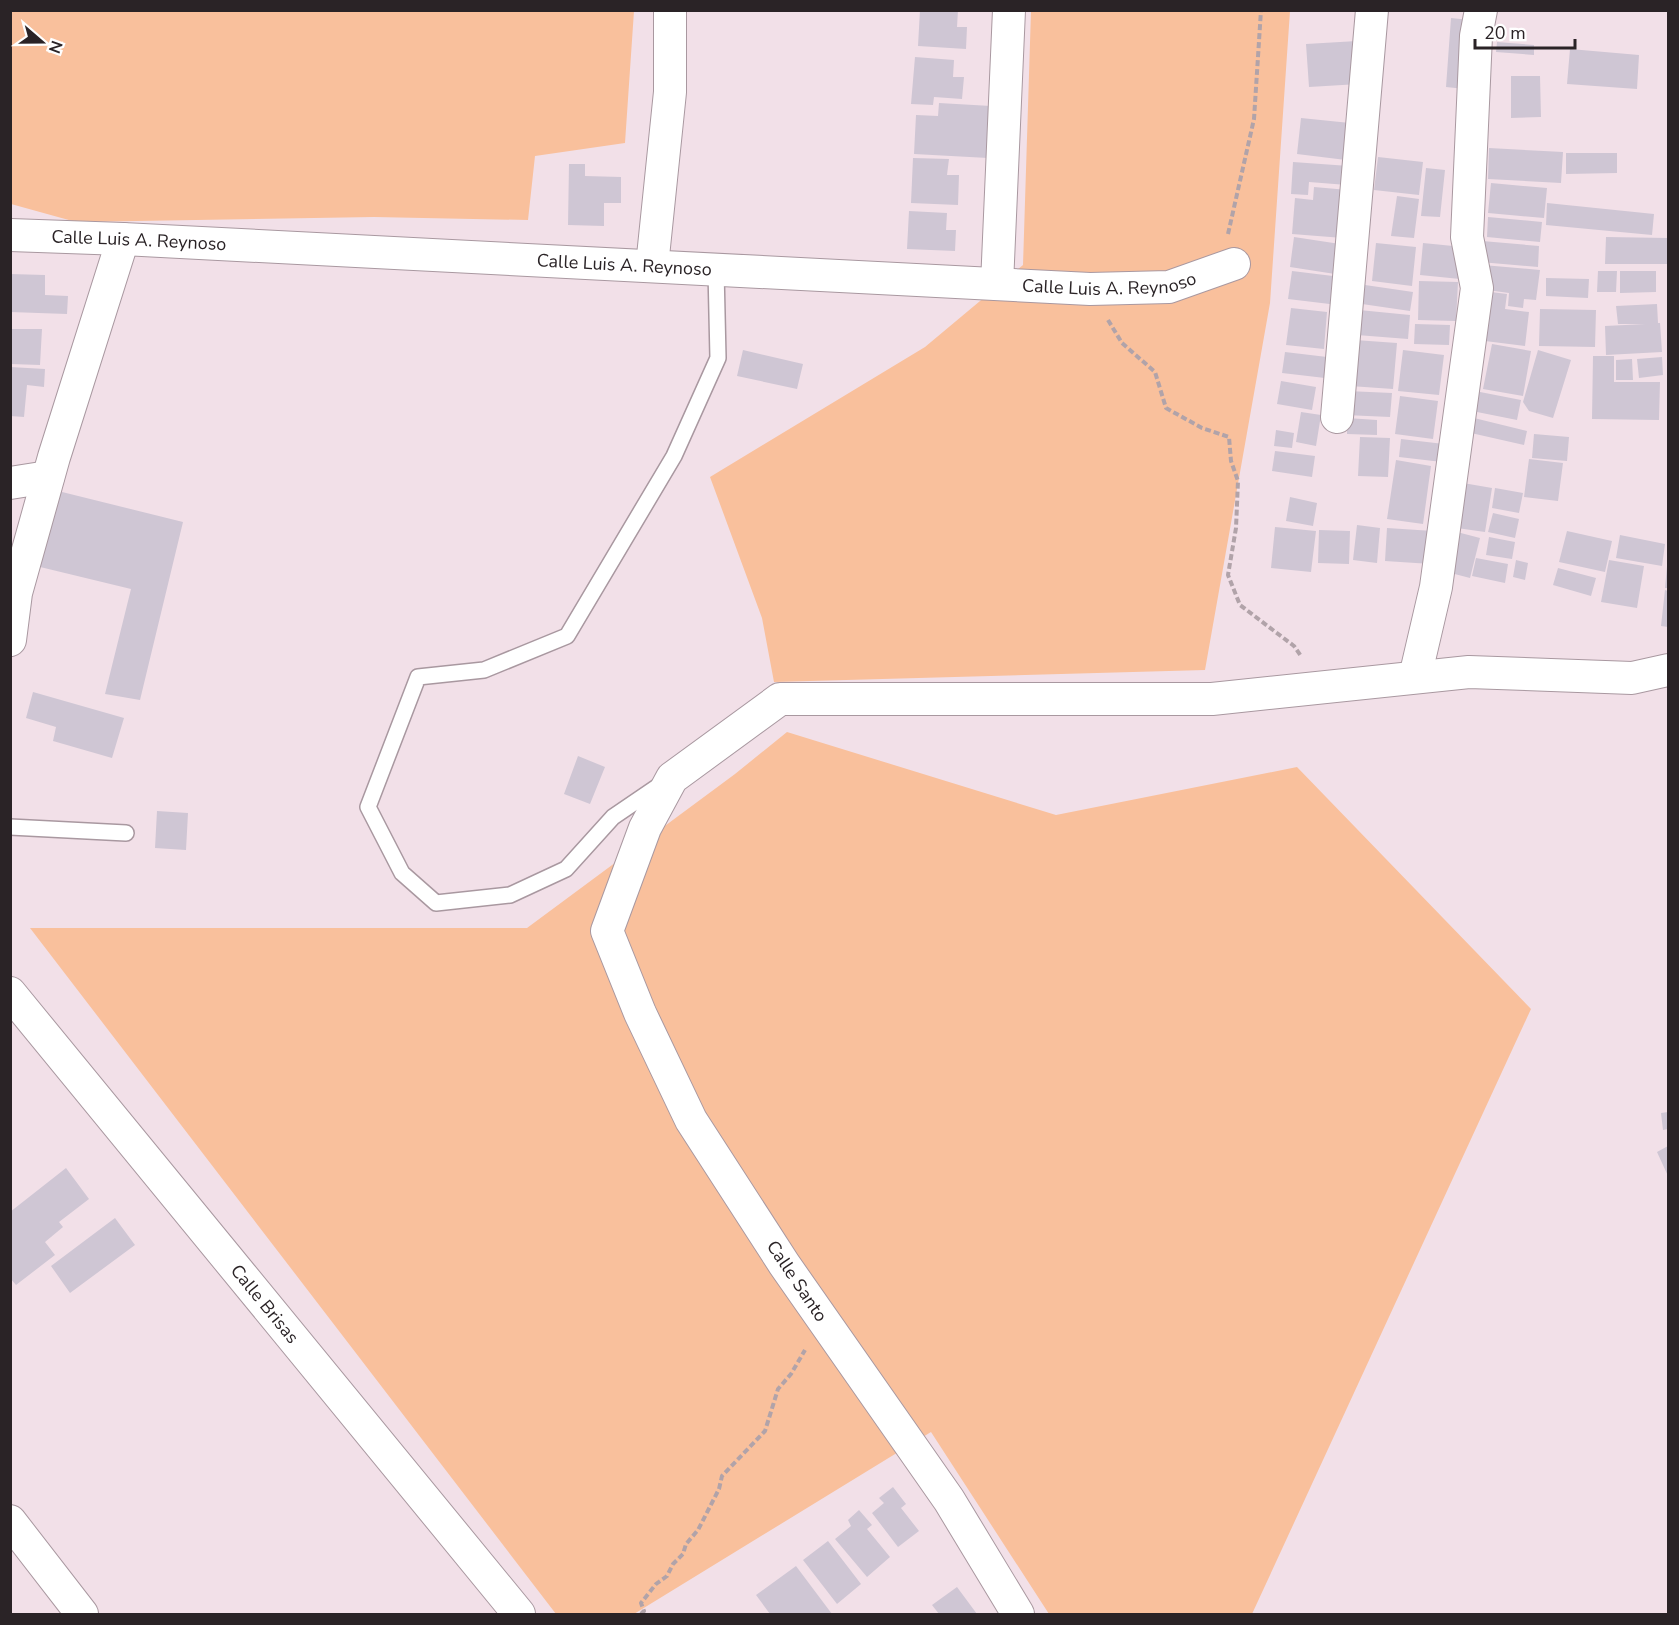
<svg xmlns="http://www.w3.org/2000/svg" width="1679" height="1625" font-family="'Nunito Sans',sans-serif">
	<rect width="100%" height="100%" fill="#f2e0e8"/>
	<path fill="#f9c09c" d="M 10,11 L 634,11 L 625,143 L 535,156 L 528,220 L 374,217 L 76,222 L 11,204 Z
		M 1031,11 L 1290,11 L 1270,303 L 1205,670 L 774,682 L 762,618 L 710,477 L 925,347 L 1023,265 Z
		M 787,732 L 1056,815 L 1297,767 L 1531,1009 L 1252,1614 L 1049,1614 L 931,1432 L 634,1614 L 556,1614 L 30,928 L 527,928 L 735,774 Z"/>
	<path fill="#cfc6d4" d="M 920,10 L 958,10 L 957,27 L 967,27 L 966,49 L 918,46 Z
		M 1451,18 L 1470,20 L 1465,89 L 1446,87 Z
		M 1357,41 L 1359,84 L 1309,87 L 1306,44 Z
		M 1497,42 L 1534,45 L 1534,55 L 1496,52 Z
		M 1570,49 L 1639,55 L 1637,89 L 1567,84 Z
		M 915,57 L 954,60 L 953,77 L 964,77 L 962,99 L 934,97 L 933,105 L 911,104 Z
		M 1511,76 L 1540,76 L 1541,117 L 1511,118 Z
		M 939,103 L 991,106 L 988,158 L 914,154 L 916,115 L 938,116 Z
		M 1301,118 L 1350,123 L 1346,160 L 1297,154 Z
		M 1489,148 L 1563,152 L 1561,183 L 1488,179 Z
		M 1566,153 L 1617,153 L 1617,173 L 1566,174 Z
		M 1378,157 L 1423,162 L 1419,195 L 1374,190 Z
		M 913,158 L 949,159 L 947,175 L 959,175 L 958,205 L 911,203 Z
		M 1293,162 L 1349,166 L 1347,185 L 1309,182 L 1308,195 L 1291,194 Z
		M 569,164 L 585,164 L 585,176 L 621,177 L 621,203 L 604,203 L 604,226 L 568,225 Z
		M 1426,168 L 1445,170 L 1440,217 L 1421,216 Z
		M 1491,183 L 1547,188 L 1544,218 L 1488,213 Z
		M 1314,187 L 1348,190 L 1343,238 L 1292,234 L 1295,198 L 1313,200 Z
		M 1397,196 L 1419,199 L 1414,238 L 1391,236 Z
		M 1547,203 L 1654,214 L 1652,235 L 1546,225 Z
		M 909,211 L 947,213 L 946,230 L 956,230 L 955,251 L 907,249 Z
		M 1488,217 L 1542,222 L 1540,242 L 1487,237 Z
		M 1294,237 L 1340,244 L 1335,274 L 1290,267 Z
		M 1606,237 L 1668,238 L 1668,264 L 1605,264 Z
		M 1482,241 L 1539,246 L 1538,267 L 1480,262 Z
		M 1376,243 L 1416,247 L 1412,286 L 1372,281 Z
		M 1423,243 L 1463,247 L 1460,279 L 1420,275 Z
		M 1483,265 L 1540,270 L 1536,300 L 1524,299 L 1523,308 L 1508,306 L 1509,293 L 1480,289 Z
		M 1292,271 L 1341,277 L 1338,305 L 1288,299 Z
		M 1598,271 L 1617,271 L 1616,292 L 1597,292 Z
		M 1620,271 L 1656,271 L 1656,292 L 1620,293 Z
		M 10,274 L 45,275 L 45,295 L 68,296 L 67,314 L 10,312 Z
		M 1546,278 L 1589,279 L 1588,298 L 1546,296 Z
		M 1419,281 L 1458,282 L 1456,321 L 1418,320 Z
		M 1365,285 L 1413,292 L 1410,311 L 1362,304 Z
		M 1483,291 L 1507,294 L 1505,309 L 1529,312 L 1525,346 L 1477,340 Z
		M 1657,304 L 1658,323 L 1660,323 L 1662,352 L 1606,355 L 1605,326 L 1645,324 L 1618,324 L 1616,306 Z
		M 1291,308 L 1327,312 L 1324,349 L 1286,345 Z
		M 1540,309 L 1596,310 L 1595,347 L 1539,346 Z
		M 1359,310 L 1410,315 L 1408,339 L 1357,335 Z
		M 1415,324 L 1450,325 L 1449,345 L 1414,344 Z
		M 10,329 L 42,329 L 40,365 L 10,364 Z
		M 1355,340 L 1397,343 L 1393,389 L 1350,386 Z
		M 1492,344 L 1531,351 L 1523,396 L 1483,389 Z
		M 743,350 L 803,364 L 797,389 L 737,376 Z
		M 1403,350 L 1444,355 L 1439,395 L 1398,391 Z
		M 1538,350 L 1571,360 L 1553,418 L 1529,411 L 1523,402 Z
		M 1285,352 L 1327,357 L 1325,378 L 1282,373 Z
		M 1593,356 L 1614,356 L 1614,382 L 1660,382 L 1659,420 L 1592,419 Z
		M 1662,357 L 1663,375 L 1639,378 L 1637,359 Z
		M 1632,359 L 1633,380 L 1616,380 L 1616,360 Z
		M 10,367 L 45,369 L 44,387 L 27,385 L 24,417 L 10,416 Z
		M 1281,381 L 1316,387 L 1312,410 L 1277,404 Z
		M 1347,391 L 1392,393 L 1390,417 L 1345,415 Z
		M 1475,391 L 1521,400 L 1517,420 L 1472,411 Z
		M 1400,396 L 1438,401 L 1433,439 L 1395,434 Z
		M 1301,412 L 1321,415 L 1316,446 L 1296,442 Z
		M 1347,418 L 1377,420 L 1377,435 L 1347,434 Z
		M 1474,418 L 1527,431 L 1524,445 L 1471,433 Z
		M 1276,430 L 1294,433 L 1292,448 L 1274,446 Z
		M 1534,434 L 1569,437 L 1567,461 L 1532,458 Z
		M 1360,437 L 1390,438 L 1388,477 L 1358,476 Z
		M 1401,439 L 1444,444 L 1442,462 L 1399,457 Z
		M 1275,451 L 1315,456 L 1312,477 L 1272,471 Z
		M 1529,459 L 1563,463 L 1558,501 L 1524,497 Z
		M 1396,460 L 1431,466 L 1423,524 L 1387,519 Z
		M 1463,483 L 1492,488 L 1485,532 L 1457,528 Z
		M 1495,488 L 1523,493 L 1519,513 L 1492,508 Z
		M 54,490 L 183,522 L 140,700 L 105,694 L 131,589 L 36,566 Z
		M 1290,497 L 1317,503 L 1313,526 L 1286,521 Z
		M 1493,513 L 1519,519 L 1515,538 L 1488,532 Z
		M 1357,525 L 1380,528 L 1377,563 L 1353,560 Z
		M 1275,527 L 1316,531 L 1311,572 L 1271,568 Z
		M 1387,528 L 1433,531 L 1431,564 L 1385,561 Z
		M 1319,530 L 1350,531 L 1349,564 L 1318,563 Z
		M 1567,531 L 1612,541 L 1605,572 L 1559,562 Z
		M 1457,532 L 1480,538 L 1470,578 L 1447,572 Z
		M 1620,535 L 1665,544 L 1662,566 L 1616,558 Z
		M 1489,537 L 1515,542 L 1512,559 L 1486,555 Z
		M 1476,558 L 1508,564 L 1505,583 L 1472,576 Z
		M 1516,560 L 1528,563 L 1525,580 L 1513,577 Z
		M 1609,560 L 1644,566 L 1637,608 L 1601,602 Z
		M 1667,566 L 1668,566 L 1668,588 L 1665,588 Z
		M 1558,568 L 1596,578 L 1591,596 L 1553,585 Z
		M 1665,590 L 1668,591 L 1668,627 L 1661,626 Z
		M 33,692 L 124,718 L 112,758 L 53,741 L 56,727 L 26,718 Z
		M 578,756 L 605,767 L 590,804 L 564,794 Z
		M 157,811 L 188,813 L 186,850 L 155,848 Z
		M 1668,1112 L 1668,1129 L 1663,1130 L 1661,1113 Z
		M 1668,1146 L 1668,1176 L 1657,1152 Z
		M 66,1168 L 89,1199 L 59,1222 L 63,1227 L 45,1242 L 55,1255 L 16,1285 L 10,1278 L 10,1212 Z
		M 115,1218 L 135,1245 L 70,1293 L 51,1266 Z
		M 893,1487 L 906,1504 L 901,1508 L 919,1531 L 898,1547 L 872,1513 L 884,1503 L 879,1498 Z
		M 859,1510 L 872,1525 L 867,1529 L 890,1557 L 867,1577 L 835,1539 L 851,1526 L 848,1520 Z
		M 828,1541 L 861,1584 L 837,1604 L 803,1560 Z
		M 796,1566 L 832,1614 L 770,1614 L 756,1595 Z
		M 957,1587 L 977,1614 L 939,1614 L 932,1605 Z"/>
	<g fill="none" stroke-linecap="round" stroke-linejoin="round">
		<defs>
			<path id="lane" d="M 660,785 L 613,817 L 566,869 L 510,895 L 436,903 L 402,873 L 368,807 L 418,677 L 484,670 L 567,636 L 674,456 L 718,358 L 716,270
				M 10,827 L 126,833"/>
			<g id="street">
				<path id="s1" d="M 10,235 L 123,239 L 1090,289 L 1169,287 L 1234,264"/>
				<path d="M 652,266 L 670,92 L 670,10"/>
				<path d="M 997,284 L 1009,10"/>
				<path d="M 1337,417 L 1372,10"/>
				<path d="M 10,483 L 48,477"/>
				<path d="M 10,640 L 16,593 L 54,457 L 123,239"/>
				<path d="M 1415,677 L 1436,587 L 1477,288 L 1467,237 L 1476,36 L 1481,10"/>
				<path id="s2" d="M 10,993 L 519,1614"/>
				<path d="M 10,1521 L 82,1614"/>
				<path d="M 1018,1614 L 949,1500 L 784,1264 L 691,1120 L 640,1013 L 607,931 L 645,828 L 672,778 L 780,699 L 1212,699 L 1469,672 L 1632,678 L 1668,670"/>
			</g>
		</defs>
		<use href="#lane" stroke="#a998a0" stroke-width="18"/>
		<use href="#street" stroke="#a998a0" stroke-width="34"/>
		<path stroke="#b1a3a9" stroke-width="4" stroke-dasharray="6 3" stroke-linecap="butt" d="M 1228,234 L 1254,119 L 1261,10
			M 1108,320 L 1122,343 L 1155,372 L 1166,408 L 1202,428 L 1229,437 L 1231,461 L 1238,481 L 1236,528 L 1228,575 L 1240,605 L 1294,646 L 1301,656
			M 641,1614 L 644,1611 L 641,1603 L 656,1584 L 667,1576 L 673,1564 L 683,1554 L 686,1544 L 698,1530 L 719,1489 L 722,1476 L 765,1431 L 778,1389 L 791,1374 L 805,1350"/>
		<use href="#lane" stroke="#fff" stroke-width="15"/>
		<use href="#street" stroke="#fff" stroke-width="32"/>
	</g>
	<g text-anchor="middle" stroke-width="4.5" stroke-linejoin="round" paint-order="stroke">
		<g font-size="18" fill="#2a2326" stroke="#fff">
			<text dy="6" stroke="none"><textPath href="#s1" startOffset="129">Calle Luis A. Reynoso</textPath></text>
			<text dy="6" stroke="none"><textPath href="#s1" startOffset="615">Calle Luis A. Reynoso</textPath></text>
			<text dy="6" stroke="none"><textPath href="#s1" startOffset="1101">Calle Luis A. Reynoso</textPath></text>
			<text transform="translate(797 1281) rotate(56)" y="6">Calle Santo</text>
			<text dy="6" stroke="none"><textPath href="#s2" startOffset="402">Calle Brisas</textPath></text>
		</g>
	</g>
	<rect width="1679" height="1625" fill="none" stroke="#2a2326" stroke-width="24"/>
	<g transform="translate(42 42) rotate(110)" stroke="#ffffff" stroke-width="4.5" paint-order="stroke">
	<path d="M0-4.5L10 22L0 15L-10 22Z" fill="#2a2326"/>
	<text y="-9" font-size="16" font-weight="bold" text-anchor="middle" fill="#2a2326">N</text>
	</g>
	<path d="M1475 39v9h100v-9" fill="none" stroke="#2a2326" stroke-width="3"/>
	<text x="1484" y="39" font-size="18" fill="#2a2326" stroke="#ffffff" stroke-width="4.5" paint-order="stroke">20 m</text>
</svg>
